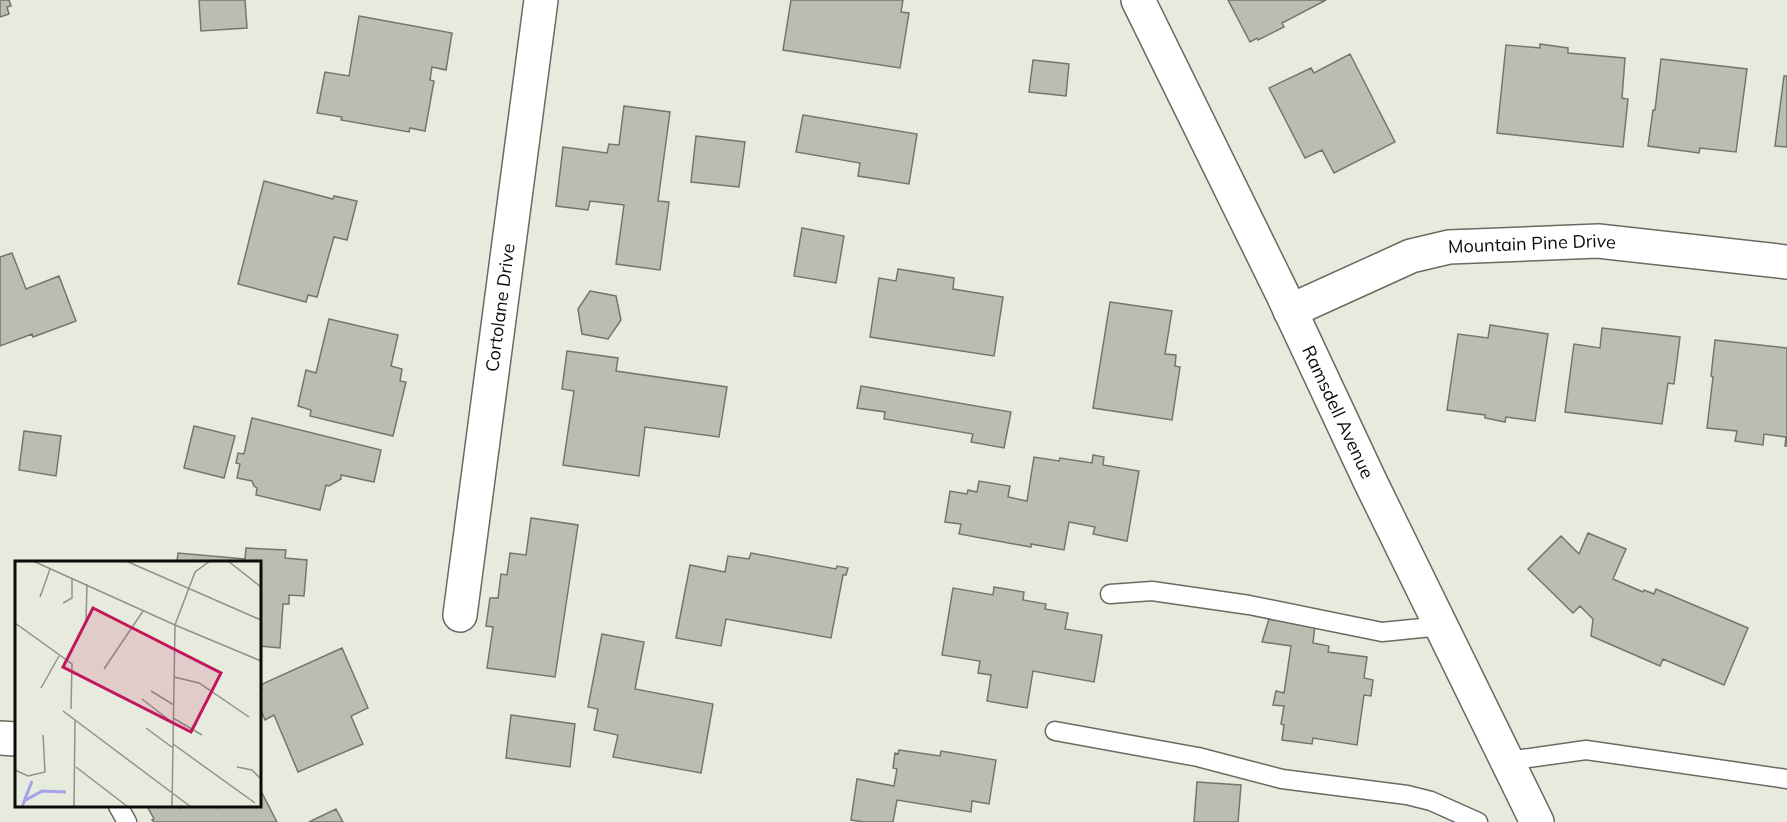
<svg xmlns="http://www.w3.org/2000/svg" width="1787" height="822" font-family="Mulish,sans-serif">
	<rect width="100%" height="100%" fill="#e7ebdd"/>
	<path fill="#babeb1" stroke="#73776a" stroke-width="1.5" d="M 0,0 L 9,0 L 11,6 L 7,7 L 9,14 L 0,17 Z
		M 199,0 L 245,0 L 247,28 L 201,31 Z
		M 791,0 L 903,0 L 901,12 L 909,13 L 900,68 L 783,50 Z
		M 1228,0 L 1326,0 L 1282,23 L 1284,27 L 1258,40 L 1257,38 L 1250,42 Z
		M 359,16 L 452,33 L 446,70 L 432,67 L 430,80 L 434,81 L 425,131 L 410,128 L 409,132 L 341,120 L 342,117 L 317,113 L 325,72 L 349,76 Z
		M 1540,44 L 1568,48 L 1568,53 L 1625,58 L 1622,98 L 1628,99 L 1623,147 L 1497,133 L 1506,45 L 1540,48 Z
		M 1350,54 L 1395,142 L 1334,173 L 1322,150 L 1305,158 L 1269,88 L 1311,68 L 1314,73 Z
		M 1661,59 L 1747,69 L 1736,152 L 1700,148 L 1699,153 L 1648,146 L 1653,110 L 1655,110 Z
		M 1033,60 L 1069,64 L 1066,96 L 1029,92 Z
		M 1784,76 L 1787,76 L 1787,147 L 1775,146 Z
		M 624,106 L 670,112 L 658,201 L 669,202 L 660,270 L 616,264 L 624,205 L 590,201 L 588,210 L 556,206 L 563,147 L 607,153 L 609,144 L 619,145 Z
		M 803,115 L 917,134 L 909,184 L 858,176 L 860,163 L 796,152 Z
		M 696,136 L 745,142 L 739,187 L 691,182 Z
		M 264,181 L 333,199 L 334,196 L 357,201 L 347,240 L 334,237 L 317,297 L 308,295 L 306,302 L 238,284 Z
		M 802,228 L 844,236 L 836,283 L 794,276 Z
		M 12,253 L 26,289 L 59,276 L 76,321 L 33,337 L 32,334 L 0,346 L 0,257 Z
		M 898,269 L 954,278 L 953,289 L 1003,297 L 994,356 L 870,337 L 879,278 L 896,281 Z
		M 590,291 L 616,296 L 621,320 L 608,339 L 582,334 L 578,309 Z
		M 1110,302 L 1172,311 L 1165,354 L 1176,355 L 1175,366 L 1180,367 L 1172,420 L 1093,408 Z
		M 329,319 L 398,335 L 391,366 L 402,369 L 400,381 L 406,382 L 393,436 L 310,416 L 311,410 L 298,406 L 306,370 L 316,373 Z
		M 1490,325 L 1548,334 L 1535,421 L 1506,417 L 1505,422 L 1485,418 L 1485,415 L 1447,410 L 1458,334 L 1488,338 Z
		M 1602,328 L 1680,337 L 1674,384 L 1668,383 L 1662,424 L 1565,412 L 1574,344 L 1600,348 Z
		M 1715,340 L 1787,348 L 1787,446 L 1785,446 L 1786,437 L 1764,434 L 1763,445 L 1735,441 L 1737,431 L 1707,428 L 1713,377 L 1711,376 Z
		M 567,351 L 618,358 L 616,371 L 727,387 L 719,437 L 645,427 L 639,476 L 563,465 L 574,391 L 562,389 Z
		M 861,386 L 1011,412 L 1004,448 L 971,442 L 973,434 L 884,419 L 885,412 L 857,408 Z
		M 252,418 L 381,450 L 374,482 L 341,475 L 341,479 L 329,486 L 326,485 L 320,510 L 256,495 L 257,488 L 254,486 L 252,481 L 237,478 L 240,464 L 236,463 L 238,453 L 244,454 Z
		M 194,426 L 235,436 L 224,478 L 184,468 Z
		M 24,431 L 61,436 L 56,476 L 19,470 Z
		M 1093,455 L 1104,457 L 1103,465 L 1139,471 L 1127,541 L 1093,534 L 1095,527 L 1069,522 L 1064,550 L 1031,544 L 1031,547 L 959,534 L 961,524 L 945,522 L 950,491 L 967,494 L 968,490 L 977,492 L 979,481 L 1010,486 L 1008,497 L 1027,501 L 1034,457 L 1059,461 L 1060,458 L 1092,463 Z
		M 531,518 L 578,525 L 555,677 L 487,668 L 493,627 L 486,626 L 490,598 L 498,598 L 501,574 L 507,575 L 510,553 L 526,555 Z
		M 1588,533 L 1626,549 L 1613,579 L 1643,592 L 1644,590 L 1654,594 L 1656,589 L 1748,628 L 1724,685 L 1663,659 L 1660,666 L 1591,636 L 1593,619 L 1580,606 L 1573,613 L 1528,569 L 1561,536 L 1579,554 Z
		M 246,548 L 286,550 L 285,558 L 307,560 L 304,596 L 289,595 L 289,604 L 283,604 L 280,648 L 260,646 L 260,562 L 177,562 L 178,553 L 245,559 Z
		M 751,553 L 836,569 L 837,566 L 848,568 L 846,575 L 843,575 L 831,638 L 726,619 L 721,646 L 676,638 L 690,565 L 725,572 L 728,556 L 749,559 Z
		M 994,587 L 1024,592 L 1023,600 L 1046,604 L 1045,609 L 1068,613 L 1065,629 L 1102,635 L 1094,682 L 1033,671 L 1027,708 L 987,701 L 991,675 L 978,673 L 980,661 L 942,655 L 953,588 L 993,595 Z
		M 1269,619 L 1315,625 L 1313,643 L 1329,646 L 1328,652 L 1367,657 L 1364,678 L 1373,680 L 1371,696 L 1364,695 L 1357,745 L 1313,738 L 1312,744 L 1282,740 L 1284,725 L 1281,724 L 1284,706 L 1273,705 L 1276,691 L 1284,693 L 1291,646 L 1262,642 Z
		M 602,634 L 644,642 L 635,689 L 713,704 L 701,773 L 613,757 L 618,735 L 594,730 L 598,709 L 588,707 Z
		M 342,648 L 368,708 L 351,716 L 363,744 L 298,772 L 274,715 L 265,720 L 260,708 L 260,690 L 262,689 L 260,685 Z
		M 511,715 L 575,724 L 570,767 L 506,758 Z
		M 899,750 L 940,756 L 941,751 L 996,760 L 989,804 L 972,801 L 971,812 L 897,800 L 893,822 L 864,822 L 851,820 L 857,779 L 894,786 L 897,769 L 893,768 L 895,753 L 898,754 Z
		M 1197,782 L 1241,785 L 1238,822 L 1194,822 Z
		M 262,793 L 277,822 L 154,822 L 152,820 L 154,819 L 147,806 L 178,806 L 179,808 L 184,806 L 215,806 L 216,808 L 221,806 L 260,806 L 260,794 Z
		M 336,809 L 343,822 L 309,822 Z"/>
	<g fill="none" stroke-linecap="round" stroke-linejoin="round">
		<defs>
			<path id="service" d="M 1110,594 L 1152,591 L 1249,605 L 1382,632 L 1442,626
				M 1055,731 L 1198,757 L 1282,779 L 1407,795 L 1431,801 L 1478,822
				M 1508,761 L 1586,750 L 1787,779
				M 118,806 L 127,822"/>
			<g id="minor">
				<path id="s1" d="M 1290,311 L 1411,256 L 1449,247 L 1598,241 L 1787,262"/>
				<path id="s2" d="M 460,615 L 541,0"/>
				<path d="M 0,738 L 16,739"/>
			</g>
			<g id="tertiary">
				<path id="s3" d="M 1138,0 L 1282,293 L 1370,481 L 1537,822"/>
			</g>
		</defs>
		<use href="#service" stroke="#686b5f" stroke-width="21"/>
		<use href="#minor" stroke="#686b5f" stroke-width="36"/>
		<use href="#tertiary" stroke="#686b5f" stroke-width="36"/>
		<use href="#service" stroke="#fff" stroke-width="18"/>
		<use href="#minor" stroke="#fff" stroke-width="33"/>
		<use href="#tertiary" stroke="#fff" stroke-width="33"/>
	</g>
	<g text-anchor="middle" stroke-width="5" stroke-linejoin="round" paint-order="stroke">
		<g font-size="18" fill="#0b0c08" stroke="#e7ebdd">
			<text dy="6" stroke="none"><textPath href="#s1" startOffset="255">Mountain Pine Drive</textPath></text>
			<text dy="6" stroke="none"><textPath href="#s2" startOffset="310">Cortolane Drive</textPath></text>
			<text dy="6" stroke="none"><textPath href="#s3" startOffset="458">Ramsdell Avenue</textPath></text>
		</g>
	</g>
	<g transform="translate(15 561)">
		<rect width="246" height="246" fill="#e7ebdd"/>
		<path fill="none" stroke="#a7a1e9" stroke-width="3" d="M 9,240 L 27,230 L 51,231M 7,246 L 17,220"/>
		<path fill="none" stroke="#8f9288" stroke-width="1.5" d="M 18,0 L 160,64M 111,0 L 246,59M 213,0 L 246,26M 25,36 L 35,8M 48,42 L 57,37 L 57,17M 71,59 L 72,23M 0,62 L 57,103 L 56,148M 160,64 L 246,100M 89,108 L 128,50M 159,116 L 184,122 L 234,156M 26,127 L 44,95M 136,130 L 159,144M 127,138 L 158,162M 48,150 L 176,246M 158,157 L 187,174M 131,167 L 158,187M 158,183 L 240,242M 61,206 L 113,246M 222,206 L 237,209 L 246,218M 0,209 L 13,215 L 30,211 L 28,174M 59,246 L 60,159M 157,246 L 160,64 L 180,11 L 195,0"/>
		<path fill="#c2185b" fill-opacity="0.15" stroke="#c2185b" stroke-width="3" d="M 78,47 L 206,112 L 176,171 L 48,106 Z"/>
		<rect width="246" height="246" fill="none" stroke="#0b0c08" stroke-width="3"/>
	</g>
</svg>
